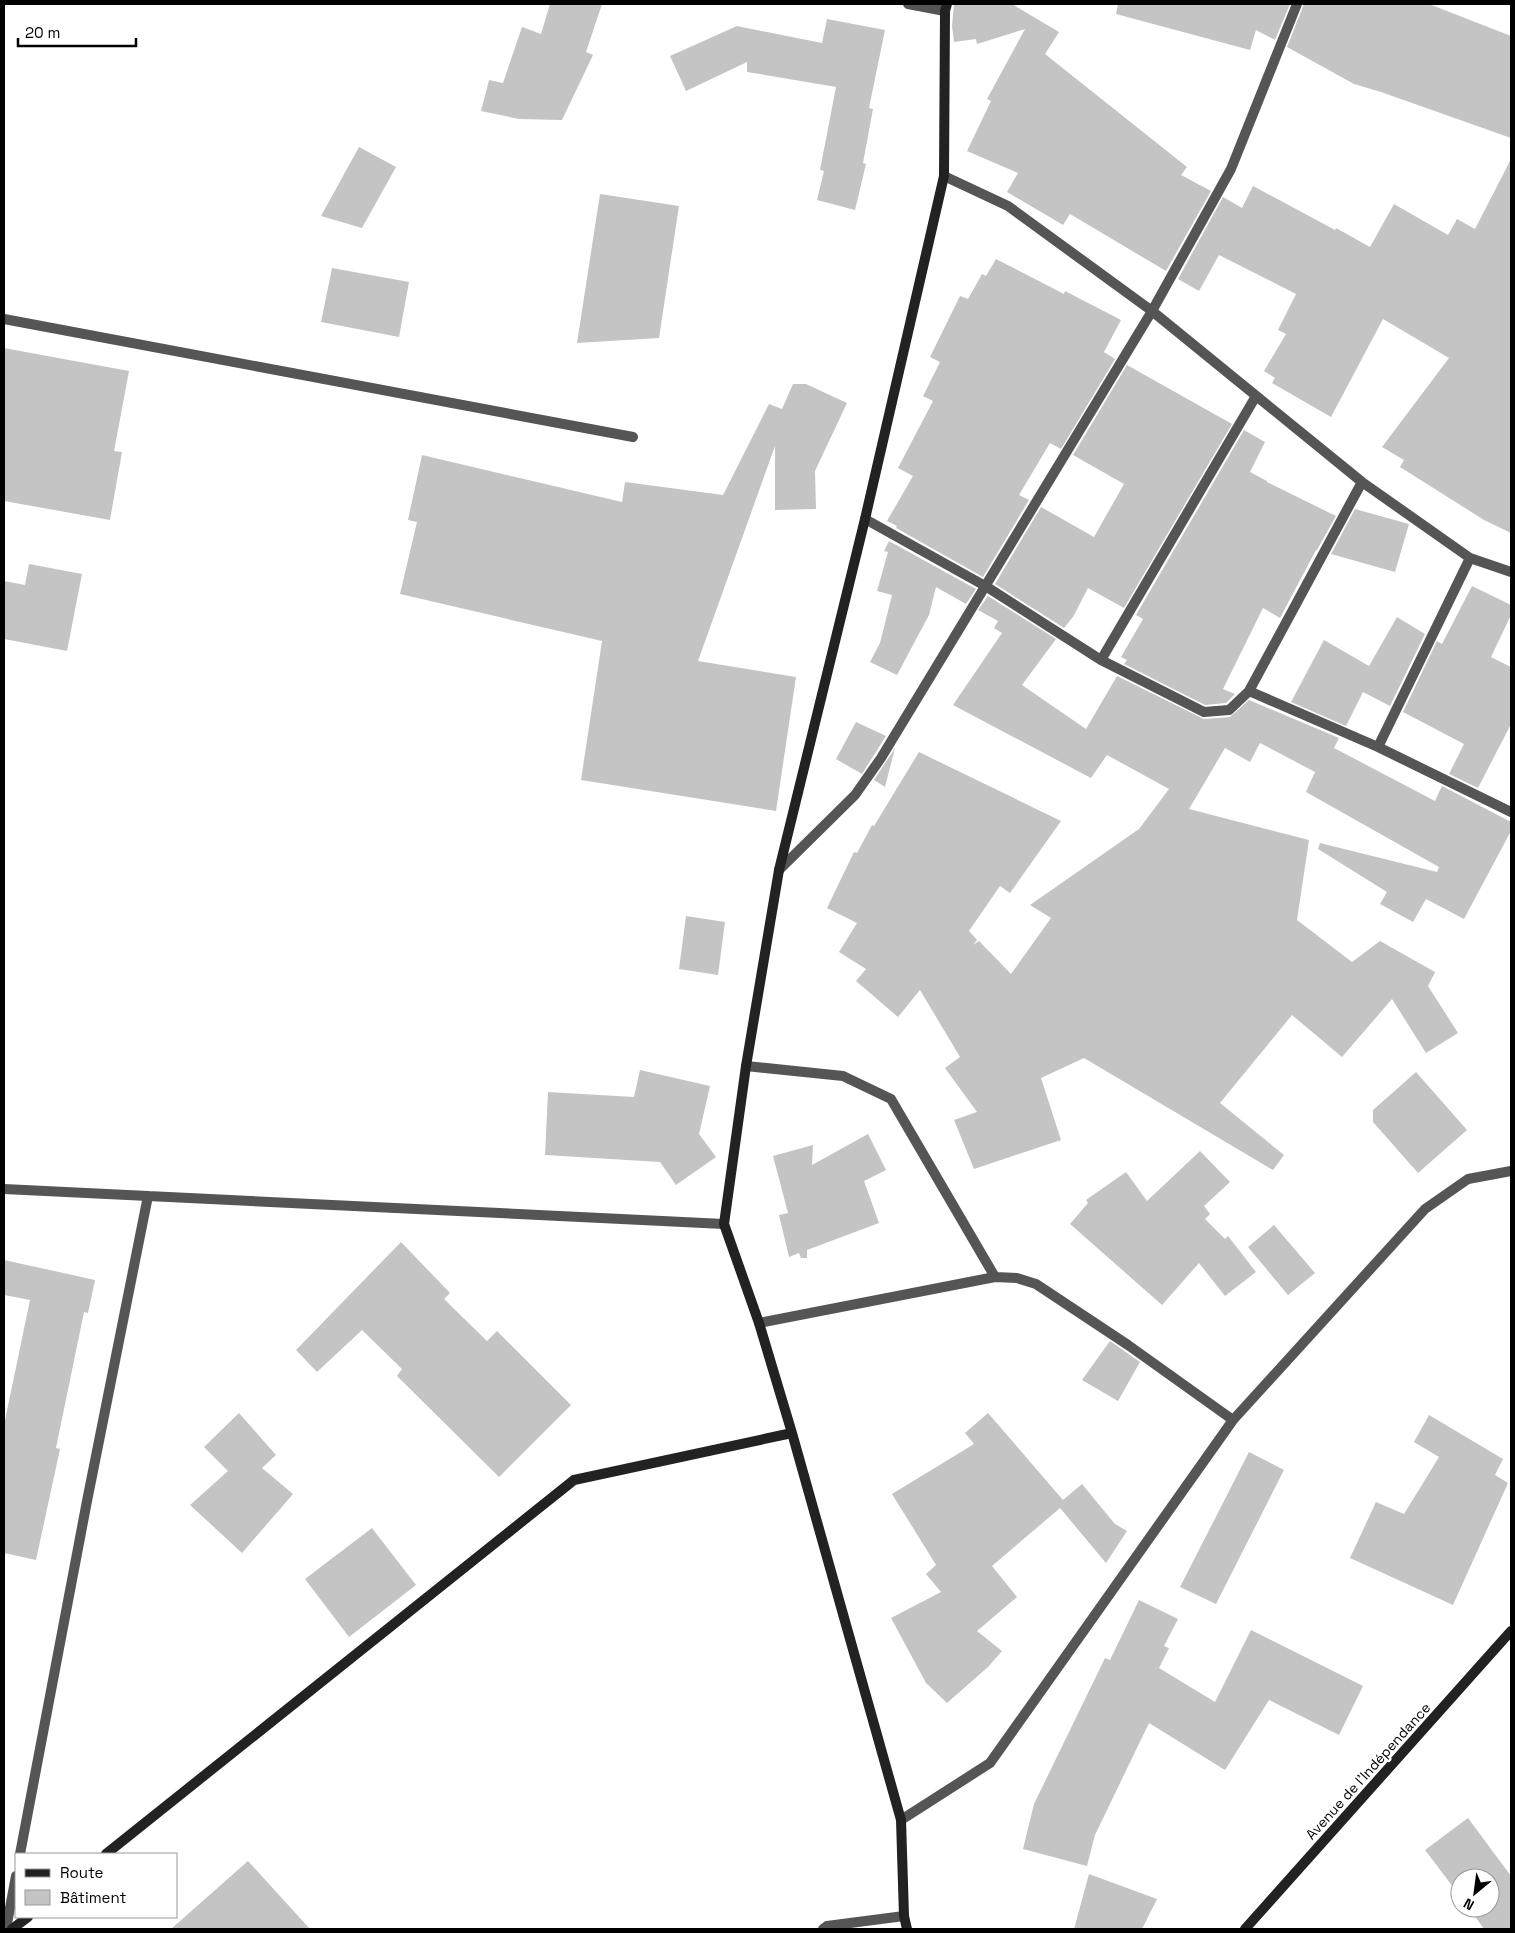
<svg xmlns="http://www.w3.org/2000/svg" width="1515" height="1933" font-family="'Space Grotesk',sans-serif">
	<rect width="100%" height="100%" fill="#fff"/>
	<path fill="#c4c4c4" d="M 550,4 L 602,4 L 586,52 L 593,55 L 562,120 L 519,119 L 481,111 L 489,80 L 503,83 L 522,27 L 541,34 Z
		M 954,4 L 1012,4 L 1059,32 L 1045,54 L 1187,167 L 1181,175 L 1211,191 L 1166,271 L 1070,214 L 1063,225 L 1007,192 L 1018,173 L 967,151 L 991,101 L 987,99 L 1025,29 L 977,44 L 976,39 L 954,42 L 952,26 Z
		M 1118,4 L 1290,4 L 1275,40 L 1256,30 L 1250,50 L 1116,14 Z
		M 1304,4 L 1429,4 L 1511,36 L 1511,138 L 1381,92 L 1354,84 L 1287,47 Z
		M 827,19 L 885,30 L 869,108 L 873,109 L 863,163 L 866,164 L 855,210 L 817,200 L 824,171 L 820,170 L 836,87 L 747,72 L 747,62 L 686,91 L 670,56 L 737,26 L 822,43 Z
		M 359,147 L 396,167 L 362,228 L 321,216 Z
		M 1511,159 L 1511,533 L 1484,520 L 1400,467 L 1404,460 L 1382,447 L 1449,358 L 1383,319 L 1331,417 L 1272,383 L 1275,378 L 1264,371 L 1286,334 L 1278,330 L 1296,294 L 1219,255 L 1199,291 L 1178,279 L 1223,197 L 1242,208 L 1253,186 L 1335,230 L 1336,228 L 1370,247 L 1394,204 L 1448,235 L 1457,219 L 1475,229 Z
		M 600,194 L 679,206 L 659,338 L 577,343 Z
		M 996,259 L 1064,294 L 1065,291 L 1121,320 L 1104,352 L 1115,359 L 1061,449 L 1050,443 L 1019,495 L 1029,500 L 983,577 L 896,528 L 897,526 L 887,521 L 913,476 L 898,468 L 933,401 L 923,396 L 940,362 L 930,357 L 960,296 L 968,299 L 982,274 L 986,276 Z
		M 332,268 L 409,282 L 399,337 L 321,322 Z
		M 4,348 L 129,371 L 114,451 L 122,452 L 110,520 L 4,501 Z
		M 1127,365 L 1232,424 L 1124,608 L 1088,588 L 1073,617 L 1064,628 L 995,584 L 1041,507 L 1094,537 L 1124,484 L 1073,455 Z
		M 793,384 L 806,384 L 847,403 L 815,471 L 816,509 L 775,510 L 775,446 L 698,661 L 796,677 L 776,811 L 581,780 L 602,641 L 400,594 L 417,522 L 408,520 L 422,455 L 622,502 L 625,482 L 723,495 L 769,404 L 782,409 Z
		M 1244,430 L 1265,442 L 1250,472 L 1267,481 L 1267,482 L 1336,516 L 1317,550 L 1316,550 L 1280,618 L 1263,608 L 1223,689 L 1235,694 L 1226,703 L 1205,705 L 1124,664 L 1127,660 L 1121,657 L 1143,619 L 1136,615 Z
		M 1355,509 L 1409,524 L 1395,572 L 1331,554 Z
		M 889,541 L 976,589 L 966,604 L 936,587 L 929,615 L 897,675 L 870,662 L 880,643 L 892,595 L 877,591 L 888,552 L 884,551 Z
		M 29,564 L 82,574 L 67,651 L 4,639 L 4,581 L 25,585 Z
		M 1472,586 L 1511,605 L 1511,615 L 1491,657 L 1511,667 L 1511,724 L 1478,788 L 1449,774 L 1464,744 L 1403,712 L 1437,641 L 1442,644 Z
		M 988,596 L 1056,639 L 1022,685 L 1086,729 L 1117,676 L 1204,719 L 1230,717 L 1249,700 L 1339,738 L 1334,748 L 1435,801 L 1442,786 L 1511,822 L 1511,831 L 1464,919 L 1426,899 L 1413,922 L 1380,904 L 1387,892 L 1318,849 L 1320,843 L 1437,872 L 1439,867 L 1306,792 L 1315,772 L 1260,743 L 1250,762 L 1225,748 L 1189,809 L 1309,840 L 1297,920 L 1352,962 L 1380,941 L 1435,972 L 1428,986 L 1458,1033 L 1426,1053 L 1392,999 L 1342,1057 L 1292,1015 L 1220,1103 L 1284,1155 L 1273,1170 L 1084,1058 L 1041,1078 L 1061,1140 L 974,1169 L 954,1120 L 977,1112 L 945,1068 L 960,1057 L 920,990 L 898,1017 L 856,981 L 866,969 L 839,952 L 857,923 L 827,908 L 854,852 L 857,853 L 872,825 L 874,826 L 919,752 L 1061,821 L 1010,893 L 1000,886 L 969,931 L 977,940 L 973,945 L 979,941 L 1011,974 L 1051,918 L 1030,905 L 1139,829 L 1169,789 L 1107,755 L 1091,778 L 953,705 L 1002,633 L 994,628 L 998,621 L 978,610 Z
		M 1397,617 L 1425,634 L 1390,706 L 1363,692 L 1346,726 L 1291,702 L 1324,640 L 1369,666 Z
		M 856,722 L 886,736 L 862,774 L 836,759 Z
		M 895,748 L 885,787 L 874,780 Z
		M 686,916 L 725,922 L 718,975 L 679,969 Z
		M 640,1070 L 710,1086 L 699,1134 L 716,1157 L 676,1185 L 660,1162 L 545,1155 L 548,1092 L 634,1097 Z
		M 1416,1072 L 1467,1130 L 1418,1173 L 1373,1122 L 1373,1110 Z
		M 868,1134 L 886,1170 L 864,1181 L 879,1223 L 807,1250 L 807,1258 L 801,1258 L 799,1253 L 789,1257 L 779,1215 L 788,1213 L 773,1156 L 813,1145 L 812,1165 Z
		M 1200,1151 L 1230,1182 L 1204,1206 L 1210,1214 L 1205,1219 L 1225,1239 L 1228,1236 L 1256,1272 L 1225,1296 L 1199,1263 L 1162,1305 L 1070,1224 L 1088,1203 L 1086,1200 L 1126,1172 L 1147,1201 Z
		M 1274,1225 L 1315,1273 L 1288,1295 L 1248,1247 Z
		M 401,1242 L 450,1293 L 444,1299 L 487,1341 L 497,1331 L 571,1405 L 499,1477 L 397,1376 L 402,1369 L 362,1330 L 317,1372 L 296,1350 Z
		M 4,1260 L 95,1280 L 88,1313 L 84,1312 L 56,1448 L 60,1449 L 36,1560 L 4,1553 L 4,1425 L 30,1300 L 4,1295 Z
		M 1110,1341 L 1140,1362 L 1118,1401 L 1082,1380 Z
		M 239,1413 L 276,1455 L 262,1468 L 293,1494 L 242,1553 L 190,1505 L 228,1471 L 204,1447 Z
		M 988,1413 L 1063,1500 L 1082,1484 L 1115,1524 L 1127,1531 L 1106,1563 L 1060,1508 L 992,1566 L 1017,1597 L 977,1631 L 1002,1651 L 988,1667 L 947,1703 L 926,1683 L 891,1618 L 941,1592 L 926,1574 L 936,1565 L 892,1494 L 974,1444 L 965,1433 Z
		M 1429,1415 L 1503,1459 L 1495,1475 L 1508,1483 L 1453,1605 L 1350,1558 L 1376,1502 L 1404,1514 L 1439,1457 L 1414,1442 Z
		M 1249,1452 L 1284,1470 L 1216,1604 L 1180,1587 Z
		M 372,1528 L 416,1585 L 349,1637 L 305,1579 Z
		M 1139,1600 L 1178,1619 L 1164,1646 L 1169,1648 L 1159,1668 L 1215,1702 L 1251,1630 L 1363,1686 L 1339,1735 L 1269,1700 L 1225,1770 L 1149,1723 L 1095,1835 L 1087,1866 L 1023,1849 L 1034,1804 L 1105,1658 L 1110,1660 Z
		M 1468,1818 L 1511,1876 L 1511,1929 L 1484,1929 L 1469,1908 L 1490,1908 L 1490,1878 L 1460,1878 L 1460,1896 L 1425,1850 Z
		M 248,1861 L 310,1929 L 171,1929 Z
		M 1089,1874 L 1157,1899 L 1142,1929 L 1074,1929 Z"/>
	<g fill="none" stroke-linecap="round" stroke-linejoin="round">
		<path stroke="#555" stroke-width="10" d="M 908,4 L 945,11
			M 944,176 L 1008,206 L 1152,311 L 1362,482 L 1470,558 L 1511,572
			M 4,319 L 633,437
			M 865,519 L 987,587 L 1101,660 L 1204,712 L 1229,710 L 1249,691 L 1362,482
			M 1101,660 L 1256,396
			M 1249,691 L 1378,747 L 1511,812
			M 1378,747 L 1470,558
			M 779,870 L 855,795 L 881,758 L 1152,311 L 1231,169 L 1297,4
			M 746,1066 L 843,1076 L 891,1099 L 995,1277
			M 4,1189 L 724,1224
			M 759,1323 L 995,1277 L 1017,1278 L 1036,1284 L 1128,1345 L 1233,1420
			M 901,1820 L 990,1763 L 1233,1420 L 1425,1209 L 1468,1179 L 1511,1171
			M 20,1854 L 87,1501 L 148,1196
			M 6,1929 L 16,1876
			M 823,1929 L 827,1926 L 904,1916"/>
		<path stroke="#222" stroke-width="10" d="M 106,1854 L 574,1480 L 792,1433
			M 12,1929 L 28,1917
			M 907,1929 L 904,1916 L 901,1820 L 792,1433 L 759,1323 L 724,1224 L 746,1066 L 779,870 L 865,519 L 944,176 L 945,11 L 947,4
			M 1245,1929 L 1511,1631"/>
	</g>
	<g text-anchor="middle" stroke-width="4.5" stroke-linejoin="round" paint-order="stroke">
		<g font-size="14" fill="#000" stroke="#fff">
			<text transform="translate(1368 1771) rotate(-48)" y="5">Avenue de l'Indépendance</text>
		</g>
	</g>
	<rect width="1515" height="1933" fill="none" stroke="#000000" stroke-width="10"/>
	<rect x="15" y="1853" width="162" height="65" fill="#ffffff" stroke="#999999"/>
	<rect x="25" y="1869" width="25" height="8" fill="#222222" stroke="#999999"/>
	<text x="60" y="1878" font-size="15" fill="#000000">Route</text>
	<rect x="25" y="1890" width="25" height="15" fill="#c4c4c4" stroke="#999999"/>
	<text x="60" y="1903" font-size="15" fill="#000000">Bâtiment</text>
	<g transform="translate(1475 1893) rotate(209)"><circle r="24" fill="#ffffff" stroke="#999999"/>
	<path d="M0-4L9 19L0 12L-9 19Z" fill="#000000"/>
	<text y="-8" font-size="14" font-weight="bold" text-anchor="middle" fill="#000000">N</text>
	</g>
	<path d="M18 38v8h118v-8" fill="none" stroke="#000000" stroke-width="2.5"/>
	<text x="25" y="38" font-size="15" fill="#000000" stroke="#ffffff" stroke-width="4" paint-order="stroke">20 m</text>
</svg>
